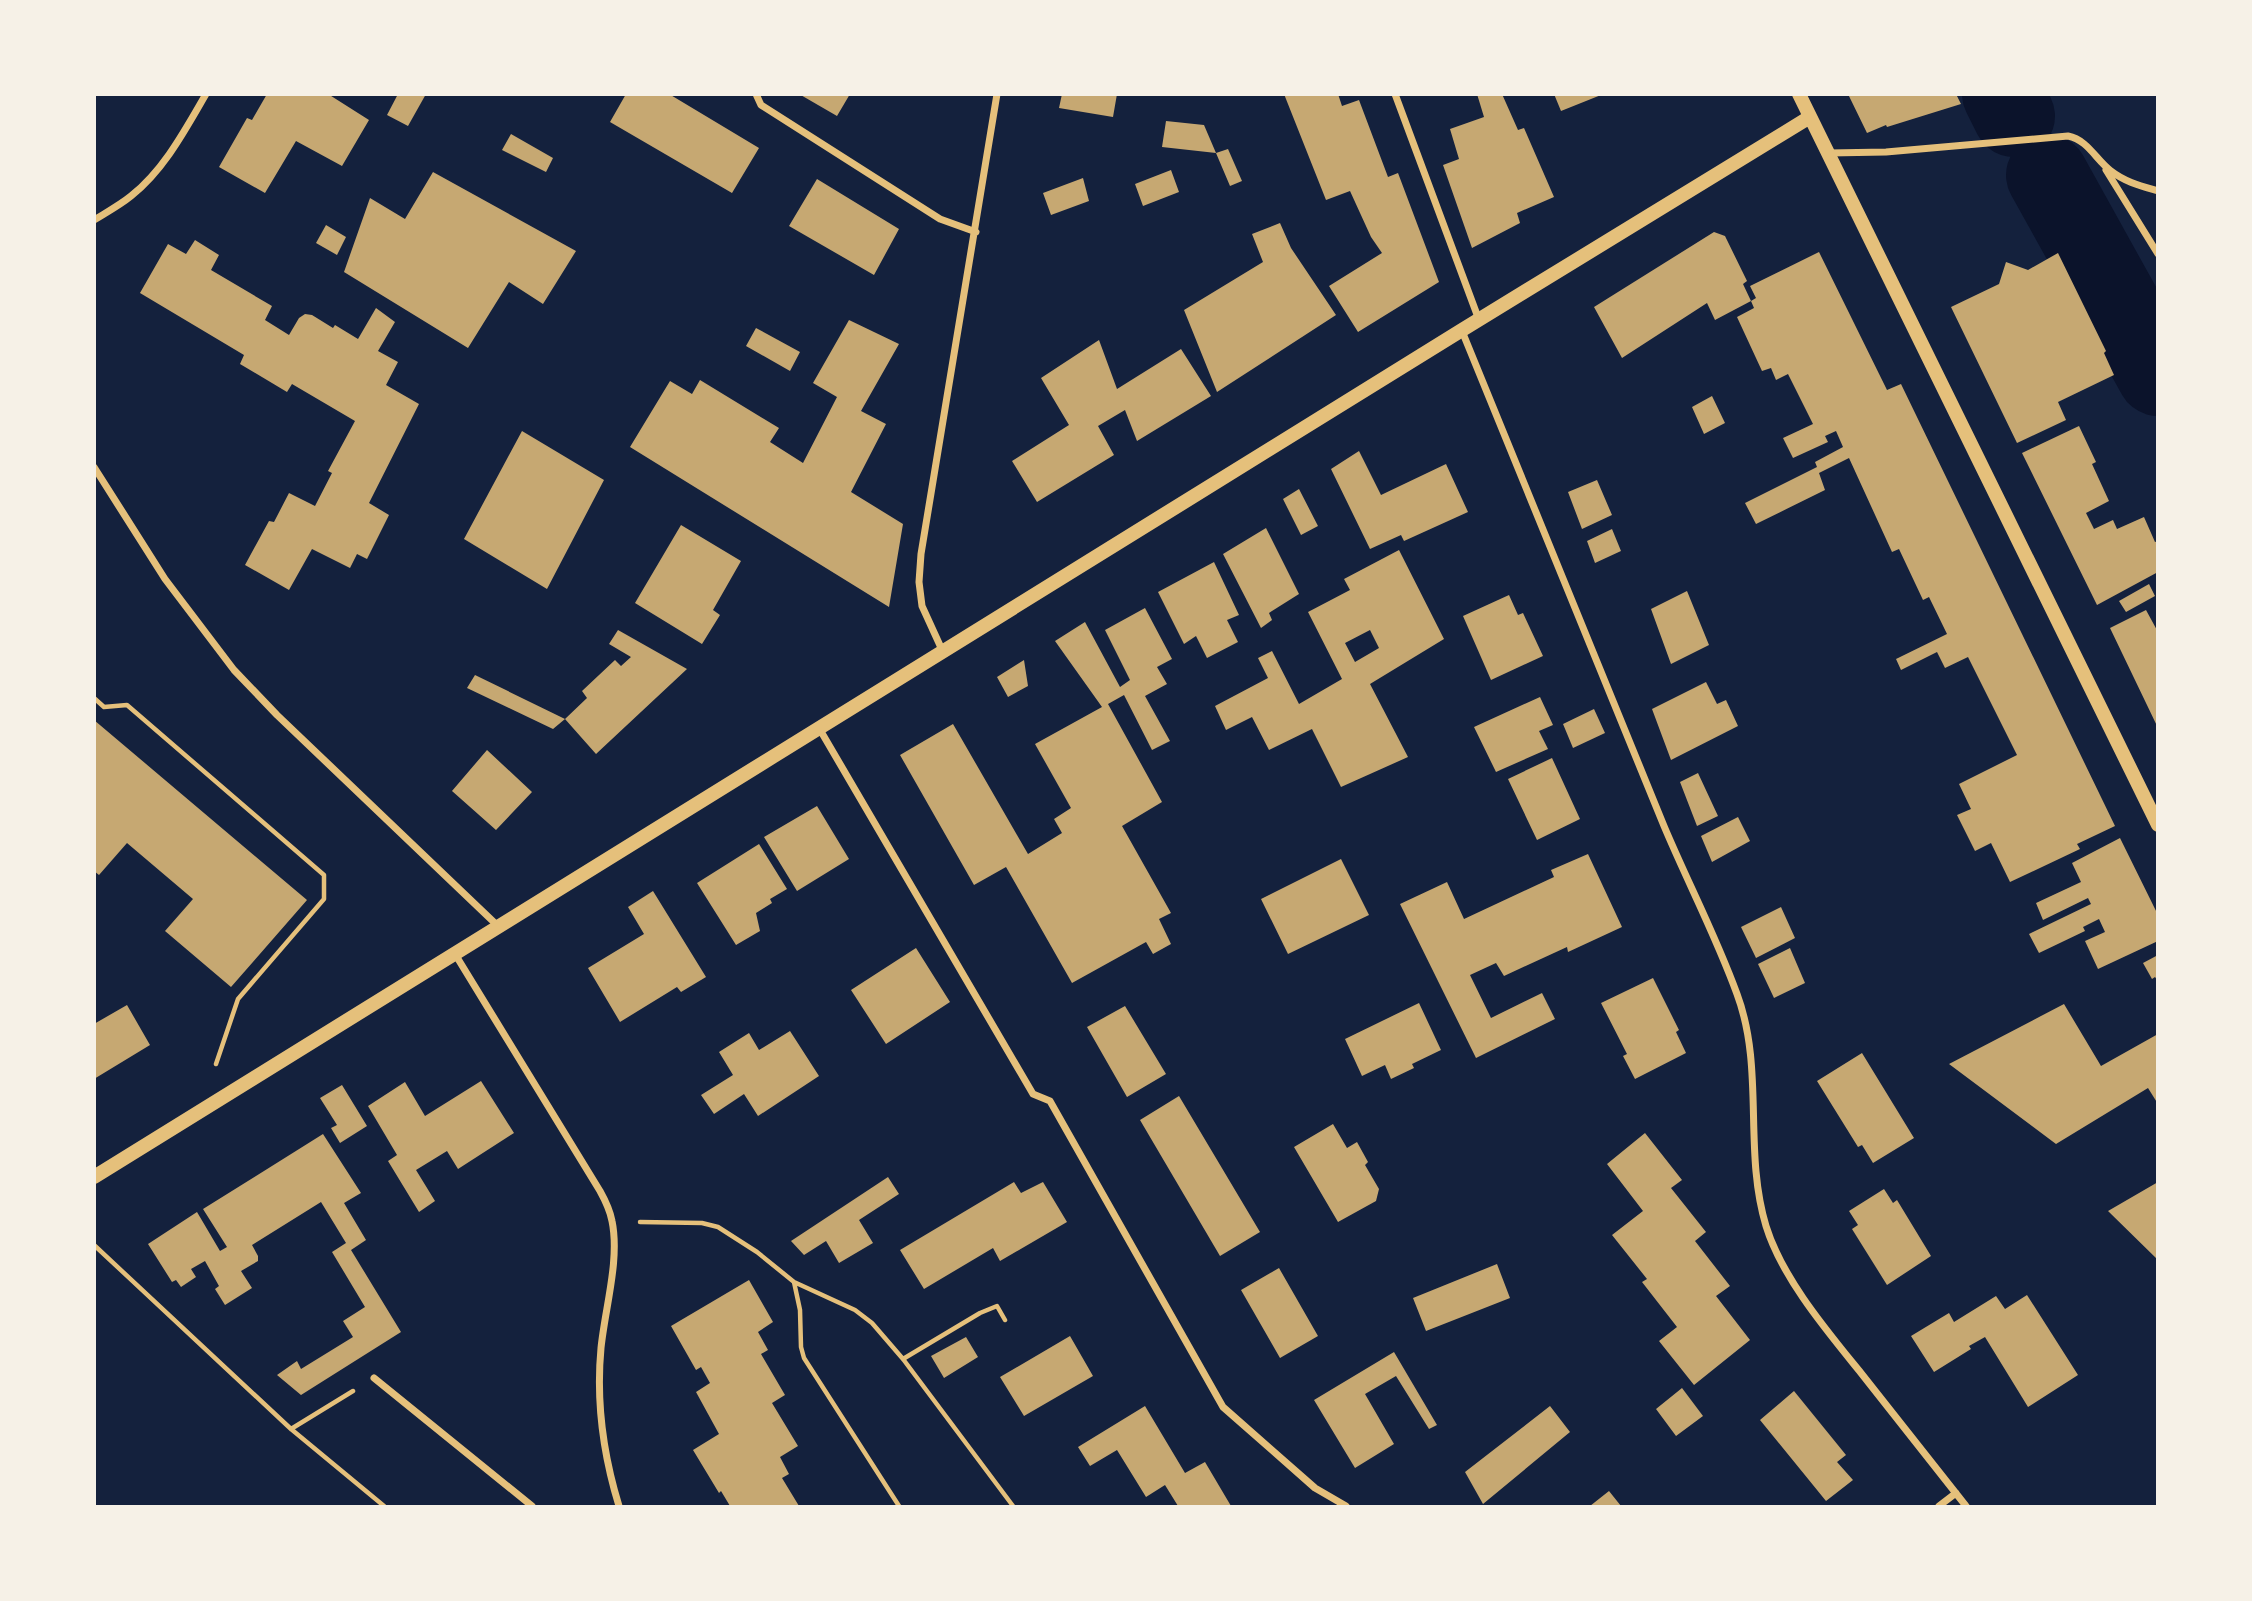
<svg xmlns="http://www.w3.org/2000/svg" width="2252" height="1601" font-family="Overpass,sans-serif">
	<rect width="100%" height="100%" fill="#14213d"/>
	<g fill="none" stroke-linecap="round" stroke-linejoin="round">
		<path stroke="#0b132b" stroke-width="82" d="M 2003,94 L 2014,116
			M 2047,175 L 2158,375"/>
	</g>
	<path fill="#c6a872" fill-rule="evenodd" d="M 267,94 L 328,94 L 369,120 L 342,166 L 296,141 L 265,193 L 219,167 L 247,118 L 252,120 Z
		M 398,94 L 426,94 L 408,126 L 387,115 Z
		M 626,94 L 669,94 L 759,148 L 732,193 L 610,122 Z
		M 799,94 L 850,94 L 837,116 Z
		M 1062,94 L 1117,94 L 1113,117 L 1059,108 Z
		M 1284,94 L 1338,94 L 1342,106 L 1359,100 L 1388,177 L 1398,173 L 1439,282 L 1358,332 L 1329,286 L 1382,253 L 1371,237 L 1350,191 L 1326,200 Z
		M 1477,94 L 1502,94 L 1518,130 L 1524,128 L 1554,197 L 1517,213 L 1520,223 L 1472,248 L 1443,165 L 1459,159 L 1450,129 L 1484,117 Z
		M 1554,94 L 1601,94 L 1601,95 L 1561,111 Z
		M 1848,94 L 1956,94 L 1961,104 L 1887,127 L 1886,125 L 1867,133 Z
		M 1166,121 L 1204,125 L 1216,153 L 1162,147 Z
		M 511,134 L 553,158 L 546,172 L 502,150 Z
		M 1228,149 L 1242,181 L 1230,186 L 1216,153 Z
		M 1171,170 L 1179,192 L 1143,206 L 1135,184 Z
		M 433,172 L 576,251 L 543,304 L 509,282 L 468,348 L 344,272 L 370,198 L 405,219 Z
		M 1083,178 L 1089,201 L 1051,215 L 1043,193 Z
		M 817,179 L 899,229 L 874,275 L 789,226 Z
		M 1280,223 L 1291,248 L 1336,315 L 1217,392 L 1184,310 L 1263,262 L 1252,234 Z
		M 326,225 L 346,237 L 337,255 L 316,243 Z
		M 1714,232 L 1725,236 L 1747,281 L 1743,284 L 1751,301 L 1756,298 L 1750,286 L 1819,252 L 1887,390 L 1901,384 L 2115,826 L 2077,844 L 2080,849 L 2010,882 L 1991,843 L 1975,851 L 1957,815 L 1971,809 L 1959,784 L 2017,755 L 1968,657 L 1945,668 L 1937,652 L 1901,670 L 1896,659 L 1947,634 L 1929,597 L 1923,600 L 1899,549 L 1892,552 L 1849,458 L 1819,473 L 1825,490 L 1756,524 L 1745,503 L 1817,467 L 1815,462 L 1843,447 L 1836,431 L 1825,436 L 1828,442 L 1793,458 L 1783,438 L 1813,424 L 1788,374 L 1776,380 L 1771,368 L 1762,371 L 1737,317 L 1754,308 L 1751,301 L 1715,320 L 1707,303 L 1622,358 L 1594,307 Z
		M 195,240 L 219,255 L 211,270 L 272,306 L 265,320 L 289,335 L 299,318 L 305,314 L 312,315 L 333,328 L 335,325 L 358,339 L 376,308 L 395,322 L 378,351 L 398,362 L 386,385 L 419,404 L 369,503 L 389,515 L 367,559 L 357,554 L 350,568 L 312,549 L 289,590 L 245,565 L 269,521 L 274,522 L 289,493 L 315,506 L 332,473 L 328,471 L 355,421 L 292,384 L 287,392 L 240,364 L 244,355 L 140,293 L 168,244 L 186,254 Z
		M 2058,253 L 2106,351 L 2104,353 L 2114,375 L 2058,402 L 2066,420 L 2017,443 L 1951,307 L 1999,284 L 2006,262 L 2028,270 Z
		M 849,320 L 899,344 L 861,411 L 886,424 L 851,492 L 903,524 L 889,607 L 630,447 L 670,381 L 692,394 L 700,380 L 779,428 L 770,442 L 803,463 L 837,397 L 813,383 Z
		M 756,328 L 800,352 L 790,371 L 746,346 Z
		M 1099,340 L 1117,389 L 1181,349 L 1211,396 L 1137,441 L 1125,410 L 1098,426 L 1114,455 L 1037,502 L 1012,461 L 1069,425 L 1041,378 Z
		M 1712,396 L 1725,423 L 1704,434 L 1692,407 Z
		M 2079,426 L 2096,462 L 2092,464 L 2109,501 L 2086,513 L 2094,529 L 2113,520 L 2117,529 L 2144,517 L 2155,542 L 2158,541 L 2158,572 L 2097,605 L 2022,453 Z
		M 522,431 L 604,480 L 547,589 L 464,539 Z
		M 1359,451 L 1381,495 L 1446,464 L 1468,512 L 1404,541 L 1401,535 L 1370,549 L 1331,469 Z
		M 1597,480 L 1612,515 L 1582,529 L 1568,492 Z
		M 1299,489 L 1318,526 L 1301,535 L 1283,499 Z
		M 681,525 L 741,561 L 713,610 L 720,615 L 702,644 L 635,603 Z
		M 1266,528 L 1299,594 L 1269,613 L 1272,620 L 1261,628 L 1223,554 Z
		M 1612,529 L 1621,551 L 1595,563 L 1587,541 Z
		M 1399,550 L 1444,639 L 1370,684 L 1408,757 L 1341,787 L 1312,729 L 1269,750 L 1252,717 L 1226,730 L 1215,706 L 1268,678 L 1258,658 L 1272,651 L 1299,704 L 1342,679 L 1308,612 L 1350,590 L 1344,579 ZM 1370,630 L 1379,648 L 1355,662 L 1345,643 Z
		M 1214,562 L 1239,615 L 1227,620 L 1238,642 L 1207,658 L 1196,636 L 1184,644 L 1158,592 Z
		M 2149,584 L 2155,596 L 2126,612 L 2119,601 Z
		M 1687,591 L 1709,645 L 1671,664 L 1651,609 Z
		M 1509,595 L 1518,615 L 1523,613 L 1543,656 L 1491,680 L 1463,616 Z
		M 1145,608 L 1172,659 L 1157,667 L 1167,684 L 1145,696 L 1170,741 L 1152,750 L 1124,695 L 1108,704 L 1162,802 L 1122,826 L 1171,913 L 1159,919 L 1171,944 L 1153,954 L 1146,942 L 1072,983 L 1006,867 L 974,885 L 900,755 L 953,724 L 1028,854 L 1062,833 L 1054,819 L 1071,808 L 1035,744 L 1102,707 L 1055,641 L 1085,622 L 1120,687 L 1130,680 L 1105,630 Z
		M 2146,610 L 2158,632 L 2158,728 L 2110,628 Z
		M 618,630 L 687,669 L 596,754 L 565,719 L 553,729 L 467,688 L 475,675 L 565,719 L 587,698 L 582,691 L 615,660 L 621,666 L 631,657 L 609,644 Z
		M 1024,660 L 1028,686 L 1008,697 L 997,677 Z
		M 1706,682 L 1717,704 L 1726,700 L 1738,726 L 1671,760 L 1652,709 Z
		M 1540,697 L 1553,725 L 1539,731 L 1548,749 L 1496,772 L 1474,727 Z
		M 1594,709 L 1605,733 L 1573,748 L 1563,724 Z
		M 94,720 L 307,900 L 231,987 L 165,931 L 193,899 L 127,843 L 99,875 L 94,871 Z
		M 487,750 L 532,792 L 496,830 L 452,791 Z
		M 1552,758 L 1580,819 L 1537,840 L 1508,779 Z
		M 1698,773 L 1718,816 L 1697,826 L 1680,782 Z
		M 817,806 L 849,859 L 797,891 L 764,837 Z
		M 1738,817 L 1750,841 L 1712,862 L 1701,836 Z
		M 2120,838 L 2158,915 L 2158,941 L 2098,969 L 2085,941 L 2105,932 L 2099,919 L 2083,927 L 2085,931 L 2039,953 L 2029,934 L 2091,904 L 2088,898 L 2043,920 L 2036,903 L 2081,882 L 2072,863 Z
		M 759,844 L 787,889 L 770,899 L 772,903 L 756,913 L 760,931 L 736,945 L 697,883 Z
		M 1588,854 L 1622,927 L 1568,952 L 1567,947 L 1504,976 L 1496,963 L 1470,975 L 1491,1018 L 1542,993 L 1555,1019 L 1476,1058 L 1400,904 L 1447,882 L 1464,919 L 1554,877 L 1551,870 Z
		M 1341,859 L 1369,915 L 1288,954 L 1261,899 Z
		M 653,891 L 706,977 L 681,992 L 677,987 L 620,1022 L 588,968 L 644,934 L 628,907 Z
		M 1781,907 L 1795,938 L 1756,958 L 1741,927 Z
		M 916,948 L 950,1002 L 886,1044 L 851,990 Z
		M 1790,948 L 1805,983 L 1774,998 L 1758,964 Z
		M 2158,955 L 2158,981 L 2155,977 L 2152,979 L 2143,963 Z
		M 1653,978 L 1679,1030 L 1676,1032 L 1686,1053 L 1635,1079 L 1623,1056 L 1627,1054 L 1601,1003 Z
		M 1419,1003 L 1441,1050 L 1412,1064 L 1414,1068 L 1391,1079 L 1385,1065 L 1362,1076 L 1345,1039 Z
		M 2064,1004 L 2101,1066 L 2158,1034 L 2158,1104 L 2148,1088 L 2056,1144 L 1949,1064 Z
		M 127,1005 L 150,1045 L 94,1079 L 94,1024 Z
		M 1125,1006 L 1166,1074 L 1127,1097 L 1087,1027 Z
		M 790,1031 L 819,1076 L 758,1116 L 744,1094 L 714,1114 L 701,1095 L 733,1075 L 719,1052 L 749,1033 L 759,1050 Z
		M 1862,1053 L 1914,1138 L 1873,1163 L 1862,1145 L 1858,1147 L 1817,1081 Z
		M 481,1081 L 514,1133 L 458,1169 L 447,1151 L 416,1170 L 435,1201 L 419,1212 L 388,1161 L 397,1155 L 368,1106 L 405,1082 L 425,1116 Z
		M 342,1085 L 367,1126 L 340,1143 L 331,1128 L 337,1125 L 320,1098 Z
		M 1179,1096 L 1260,1232 L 1220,1256 L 1140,1120 Z
		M 1333,1124 L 1347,1148 L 1357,1142 L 1368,1162 L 1365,1165 L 1379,1189 L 1376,1201 L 1338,1222 L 1294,1147 Z
		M 1645,1133 L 1682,1180 L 1671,1188 L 1706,1232 L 1695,1241 L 1730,1286 L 1716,1296 L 1750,1340 L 1694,1385 L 1659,1341 L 1677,1327 L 1642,1282 L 1647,1279 L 1612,1235 L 1643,1211 L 1607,1164 Z
		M 323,1134 L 361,1193 L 344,1203 L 366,1240 L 351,1250 L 401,1332 L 301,1395 L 277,1375 L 297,1361 L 301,1369 L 353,1337 L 343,1321 L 365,1307 L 332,1252 L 346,1243 L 321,1202 L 252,1245 L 258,1256 L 258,1261 L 241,1271 L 252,1288 L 225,1305 L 215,1289 L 219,1286 L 205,1261 L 191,1269 L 196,1277 L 181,1287 L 176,1280 L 172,1282 L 148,1244 L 197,1212 L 220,1251 L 227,1247 L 203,1209 Z
		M 888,1177 L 899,1194 L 859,1220 L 873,1243 L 839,1263 L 826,1241 L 804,1255 L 791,1241 Z
		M 1014,1182 L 1021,1193 L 1043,1182 L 1067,1222 L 1000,1261 L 993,1248 L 924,1289 L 900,1250 Z
		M 2158,1182 L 2158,1260 L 2108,1211 Z
		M 1884,1189 L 1893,1203 L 1897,1200 L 1931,1256 L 1887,1285 L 1852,1229 L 1858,1225 L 1849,1211 Z
		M 1497,1264 L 1510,1298 L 1426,1331 L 1413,1298 Z
		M 1279,1268 L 1318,1336 L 1280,1358 L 1241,1290 Z
		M 749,1280 L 773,1322 L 758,1332 L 768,1350 L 761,1354 L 785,1395 L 772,1403 L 798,1446 L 780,1457 L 789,1474 L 782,1478 L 799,1506 L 730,1506 L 721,1491 L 719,1493 L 693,1450 L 719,1434 L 696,1392 L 710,1383 L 701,1367 L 696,1370 L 671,1326 Z
		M 2027,1295 L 2078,1375 L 2028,1407 L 1985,1337 L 1969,1346 L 1971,1349 L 1934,1372 L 1911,1336 L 1949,1313 L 1954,1322 L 1996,1296 L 2005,1309 Z
		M 1070,1336 L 1093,1376 L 1024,1416 L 1000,1377 Z
		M 966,1337 L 978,1357 L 944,1378 L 931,1356 Z
		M 1394,1352 L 1437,1425 L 1429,1429 L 1396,1376 L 1365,1394 L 1394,1444 L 1355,1468 L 1314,1400 Z
		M 1682,1388 L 1703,1416 L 1676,1436 L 1656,1409 Z
		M 1794,1391 L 1846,1455 L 1837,1462 L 1853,1480 L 1826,1501 L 1760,1420 Z
		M 1145,1406 L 1185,1473 L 1205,1462 L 1231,1506 L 1178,1506 L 1165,1485 L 1146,1497 L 1117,1450 L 1090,1466 L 1078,1447 Z
		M 1550,1406 L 1570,1432 L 1483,1504 L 1465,1472 Z
		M 1609,1491 L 1621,1506 L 1590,1506 Z"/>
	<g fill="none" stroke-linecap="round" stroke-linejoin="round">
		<path stroke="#e5c07b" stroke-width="4.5" d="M 94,698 L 104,707 L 127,705 L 324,875 L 324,899 L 238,999 L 216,1064
			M 640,1222 L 702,1223 L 718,1227 L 757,1252 L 794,1282 L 855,1310 L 872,1323 L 903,1359 L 1013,1506
			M 94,1245 L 291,1429 L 384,1506
			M 794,1282 L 800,1310 L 801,1347 L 804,1358 L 899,1506
			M 903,1359 L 980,1313 L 997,1306 L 1005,1320
			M 291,1429 L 353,1391"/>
		<path stroke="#e5c07b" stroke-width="7" d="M 756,94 L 761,105 L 940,219 L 976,232
			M 1395,94 L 1479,320
			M 1829,153 L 1886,152 L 2068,136 C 2088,140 2096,160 2111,171 C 2125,182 2141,186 2158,191
			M 2106,170 L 2158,254
			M 94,220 C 107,212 120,205 131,196 C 164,170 185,130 206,94
			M 1462,331 C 1530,496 1596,661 1664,826 C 1688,883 1716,936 1737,994 C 1765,1069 1743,1150 1766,1226 C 1782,1278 1827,1331 1861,1373 C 1896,1418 1931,1462 1966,1506
			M 94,467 L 165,579 L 234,670 L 277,715 L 499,927
			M 943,652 L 922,606 L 919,582 L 921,554 L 997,94
			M 819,728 L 1033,1094 L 1050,1101 L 1223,1407 L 1315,1488 L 1346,1506
			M 455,954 L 600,1191 C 605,1200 610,1210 612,1221 C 620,1260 605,1308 601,1348 C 596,1401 604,1457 619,1506
			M 374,1378 L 532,1506
			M 1939,1506 L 1956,1493"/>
		<path stroke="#e5c07b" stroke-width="14" d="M 1799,94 L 2158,825
			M 94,1177 L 1462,330 L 1810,117"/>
	</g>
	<rect width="2252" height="1601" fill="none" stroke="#f6f1e7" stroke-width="192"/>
</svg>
